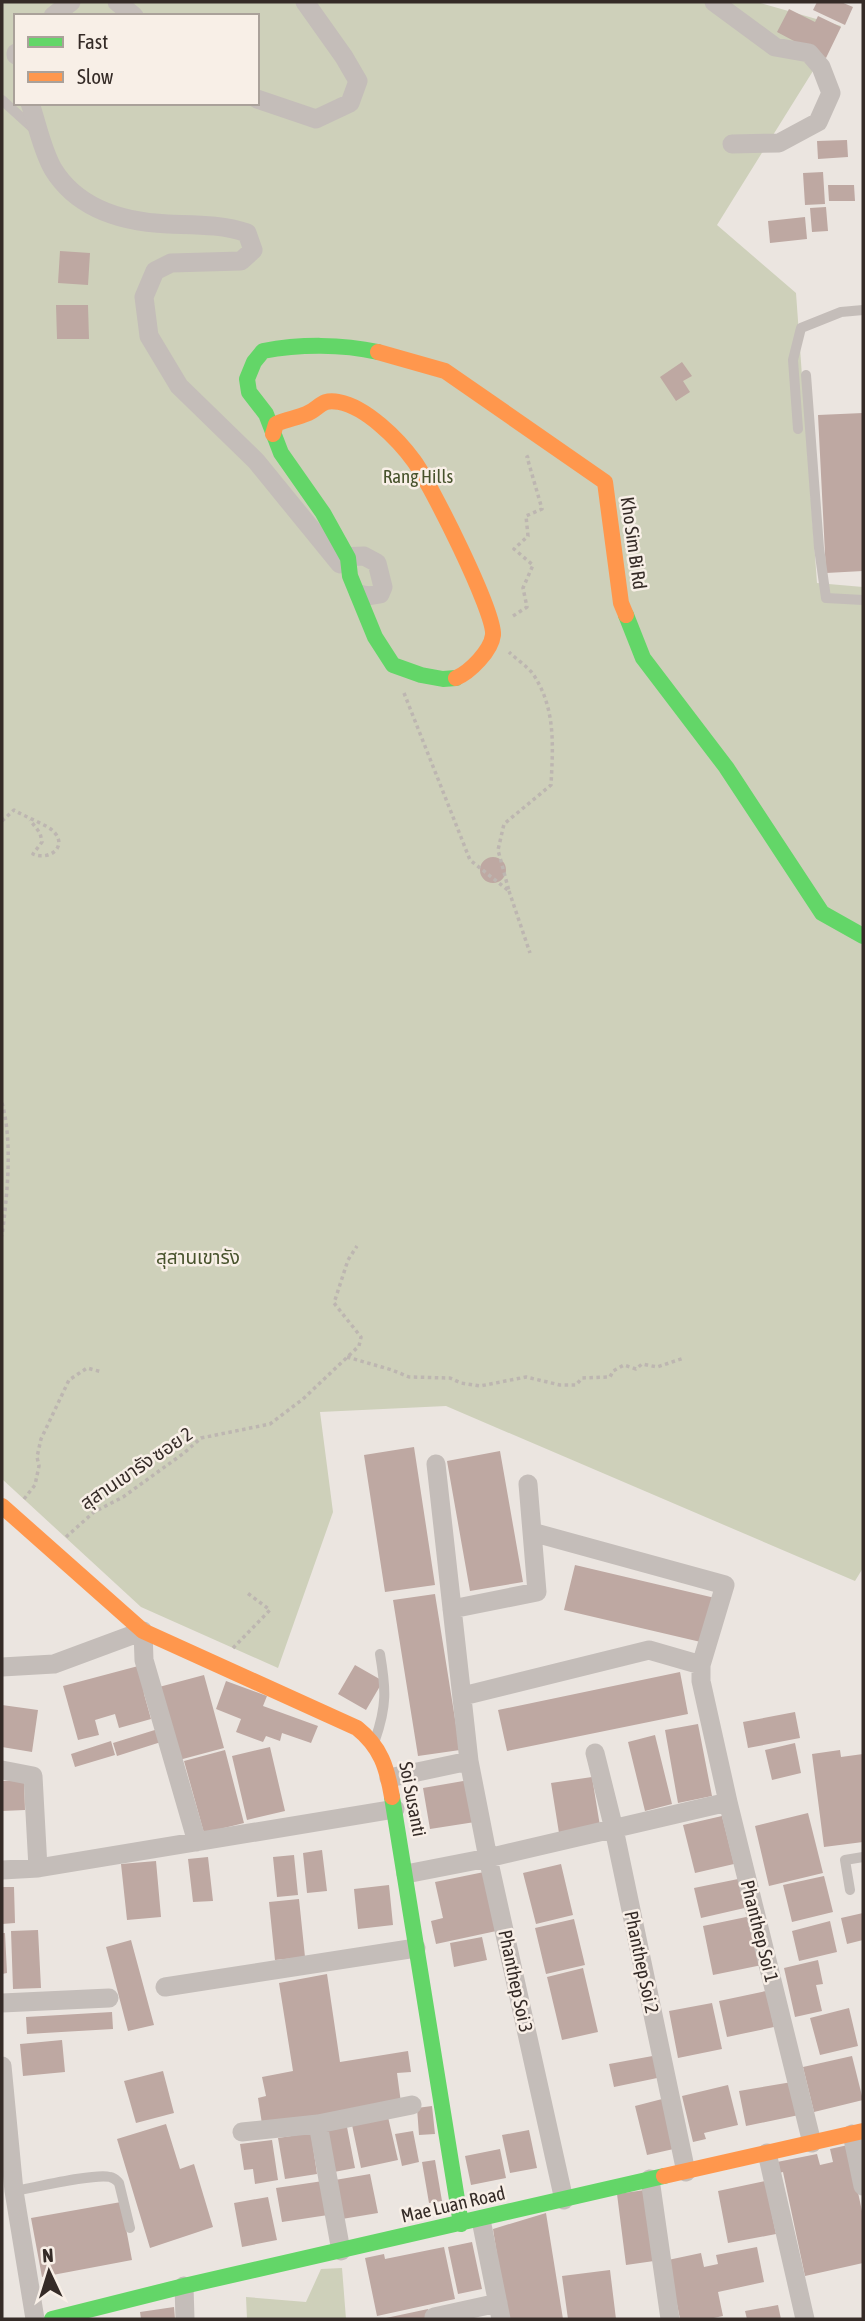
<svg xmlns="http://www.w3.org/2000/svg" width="865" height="2321" viewBox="0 0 865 2321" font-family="'Asap Condensed','Noto Sans Thai',sans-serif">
<rect width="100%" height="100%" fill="#ebe5e0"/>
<!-- green -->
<path fill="#ced0ba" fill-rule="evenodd" d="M2 2H757L841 26 717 225 796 293 817 583 863 587V1568L855 1581 446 1406 320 1412 333 1512 278 1668 141 1607 2 1479ZM16 16H257V103H16Z
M342 2268 346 2319H247L246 2297 306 2302 321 2269Z"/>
<!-- building -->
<path fill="#bea8a2" d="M817 2H841L853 7 845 25 813 10Z
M789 9 815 22 818 16 841 27 826 58 777 32Z
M847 140 848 157 818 159 817 141Z
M823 172 825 204 805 205 803 173Z
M828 185H854L855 201H829Z
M826 207 828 231 812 232 810 208Z
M805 217 807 239 770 243 768 221Z
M60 251 90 253 88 285 58 283Z
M56 305H88L89 339H57Z
M682 362 692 376 683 381 690 392 676 401 660 377Z
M863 413V571L826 573 818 415Z
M480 870a13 13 0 1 1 26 0a13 13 0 1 1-26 0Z
M414 1447 435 1585 385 1592 364 1455Z
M500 1451 523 1582 470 1591 447 1461Z
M575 1565 715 1598 705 1643 564 1610Z
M435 1594 460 1750 418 1756 393 1600Z
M142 1665 144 1694 151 1719 119 1728 115 1714 95 1720 99 1735 78 1740 63 1686Z
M355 1665 383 1681 366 1710 338 1694Z
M680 1672 688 1714 507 1751 498 1710Z
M204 1675 224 1748 179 1760 159 1687Z
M226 1681 267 1696 263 1706 318 1726 311 1743 282 1733 280 1741 266 1736 263 1742 236 1732 241 1719 216 1709Z
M2 1705 38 1710 32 1752 2 1747Z
M795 1712 800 1738 748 1748 743 1722Z
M698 1724 712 1796 678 1803 665 1730Z
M158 1729 161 1742 117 1756 113 1743Z
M655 1735 672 1804 645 1811 628 1742Z
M111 1741 115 1755 75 1767 71 1754Z
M795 1743 801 1773 772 1780 765 1750Z
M270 1747 285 1811 247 1820 232 1756Z
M225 1750 244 1823 204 1833 184 1761Z
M840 1750 841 1757 863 1754V1842L824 1847 812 1754Z
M592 1777 600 1826 559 1833 551 1783Z
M24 1780 25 1810 2 1811V1781Z
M469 1780 475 1822 430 1829 423 1788Z
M808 1813 823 1873 769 1886 755 1826Z
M722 1816 734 1864 695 1873 683 1825Z
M322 1850 327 1891 307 1893 303 1853Z
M294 1855 298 1895 277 1897 273 1857Z
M208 1857 213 1901 193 1902 188 1859Z
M156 1861 161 1917 127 1920 121 1864Z
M561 1864 573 1915 536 1924 523 1873Z
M489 1871 501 1930 436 1944 431 1921 443 1918 435 1882Z
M824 1876 833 1912 792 1922 783 1885Z
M743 1878 749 1907 701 1918 694 1888Z
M389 1885 393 1925 358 1929 354 1889Z
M2 1887H14L15 1923 2 1924Z
M299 1899 305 1957 275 1960 269 1902Z
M863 1913V1940L847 1944 841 1918Z
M751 1916 762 1965 713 1975 703 1926Z
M574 1919 585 1965 546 1974 535 1928Z
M830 1921 837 1952 799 1961 792 1931Z
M38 1930 41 1988 13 1989 11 1931Z
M2 1933H5L7 1973 2 1974Z
M482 1937 487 1960 454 1967 450 1943Z
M131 1940 154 2025 128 2031 106 1947Z
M818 1960 823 1984 816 1985 822 2011 795 2017 784 1968Z
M583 1968 598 2032 562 2040 547 1977Z
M327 1974 340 2062 408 2051 411 2072 397 2073 401 2103 262 2124 258 2098 266 2096 262 2077 293 2071 279 1983Z
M766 1991 774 2027 727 2037 719 2001Z
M712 2003 722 2049 678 2058 669 2011Z
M849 2008 858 2046 820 2055 810 2018Z
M112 2012 113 2029 27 2034 26 2017Z
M62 2040 65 2072 23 2076 20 2044Z
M658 2055 662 2077 614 2087 609 2064Z
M852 2056 863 2100 814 2112 803 2067Z
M163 2071 174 2113 136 2123 124 2081Z
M792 2082 799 2115 746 2126 739 2091Z
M728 2085 738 2125 704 2133 706 2139 693 2142 682 2096Z
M666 2098 678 2148 647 2155 635 2106Z
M432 2106 435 2134 419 2135 417 2108Z
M388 2117 398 2160 361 2168 352 2125Z
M346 2122 355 2168 334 2172 325 2126Z
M166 2124 180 2169 194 2164 213 2227 150 2248 117 2139Z
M529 2130 537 2168 510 2173 502 2135Z
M413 2131 419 2162 402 2166 395 2134Z
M311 2133 317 2174 285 2179 278 2138Z
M272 2140 278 2180 255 2184 253 2169 244 2170 240 2144Z
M848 2145 863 2216V2263L805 2276 783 2172 774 2174 772 2163 817 2154 820 2165 833 2162 830 2149Z
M500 2149 506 2178 471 2185 465 2156Z
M435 2160 442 2201 429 2203 422 2162Z
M370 2174 378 2213 342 2219 335 2180Z
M323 2181 328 2215 282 2222 276 2188Z
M765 2181 776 2234 728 2243 718 2191Z
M645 2190 654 2261 626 2265 617 2194Z
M268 2197 277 2240 242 2247 234 2203Z
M121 2202 132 2260 42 2277 31 2218Z
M546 2213 563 2319H507L493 2229Z
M472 2242 482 2289 458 2294 448 2247Z
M444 2247 455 2299 377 2316 365 2258 384 2254 385 2259Z
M757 2247 764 2282 718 2292 723 2316 709 2319H680L668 2260 701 2253 704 2267 718 2264 716 2255Z
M610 2270 616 2319H568L562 2276Z
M778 2305 781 2319H747L745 2311Z
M174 2307 175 2319H141L140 2312Z
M428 2309 430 2319H386V2318Z"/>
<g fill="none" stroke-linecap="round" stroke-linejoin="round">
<!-- path -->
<path stroke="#bdb6b1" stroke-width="3.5" stroke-dasharray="3.5 3.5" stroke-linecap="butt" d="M513 616 527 607 523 588 533 565 514 549 528 536 526 516 542 509 527 457 529 456
M404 693 470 860 509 891 498 850 504 824 551 785C553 746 556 708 533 674 527 666 516 659 509 652
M2 821 14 810C23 816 50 826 54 832 68 847 49 861 33 854L42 842 40 833 30 820
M509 891 530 953
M2 1103C13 1142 7 1197 2 1236
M347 1357 392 1370 409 1377 450 1378 461 1383 480 1386 526 1377 560 1385H576L582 1378 610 1377 613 1371 624 1365 636 1369 642 1364 657 1367 684 1358
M24 1499 35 1485 39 1466 37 1457 41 1439 69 1380 87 1368 102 1372
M66 1537 94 1512 123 1497 184 1453 201 1438 270 1424 303 1399 359 1346 361 1337 334 1303 348 1260 357 1246
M233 1648 270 1610 246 1592"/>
<!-- lane -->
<path stroke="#c4bdb9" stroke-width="10" d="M2 100 35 130
M806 375 819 548 826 598 863 600
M798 429 793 360 801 328 841 312 863 310
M375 1740C387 1706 386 1689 380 1654
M850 1890 845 1860 863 1857
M14 2191C33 2188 94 2173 110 2177 115 2178 115 2179 119 2183L130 2228"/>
<!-- street -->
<path stroke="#c4bdb9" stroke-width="19" d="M117 2 134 16
M714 2 775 47 809 53 821 67 831 93 818 122 779 143 732 144
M53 16 71 2
M16 53V55
M257 99 316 119 350 103 358 81 344 57 305 2
M30 103C37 124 42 150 53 169 78 210 123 222 168 224 195 225 222 224 247 233L253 250 241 261 171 263 155 271 144 297 149 336 179 386 256 461 340 564
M338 557 364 556 377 563 383 587 380 594 368 596 359 594
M436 1464 469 1761 488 1858 564 2200
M532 1532 725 1585 701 1665V1681L728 1802 812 2143
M452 1609 537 1592 528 1484
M2 1667 54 1664 143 1631 144 1660 197 1842
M463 1696 649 1650 701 1665
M595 1753 614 1829 686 2172
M2 1770 33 1776 38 1868
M389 1778 469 1761
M2 1870 38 1868 395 1809
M406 1874 488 1858 728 1802
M165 1987 416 1948
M2 2003 109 1998
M2 2066 14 2191 35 2319
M318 2124 341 2251
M242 2132 318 2124 412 2105
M852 2134 863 2186
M767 2153 805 2319
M650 2179 670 2319
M481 2220 501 2319
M184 2286 185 2319
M434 2319V2317L498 2303"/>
<!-- fast -->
<path stroke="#63d668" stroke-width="16" d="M378 352C342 344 300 344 263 351L254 362 247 379 249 392 266 414 281 453 323 513 348 558 350 576 375 637 393 665 421 675 443 679 456 678
M626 615 643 658 726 767 822 913 863 936
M392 1797 461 2224
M52 2319 184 2286 664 2176"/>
<!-- slow -->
<path stroke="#ff974d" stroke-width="16" d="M378 352 445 371 605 482 621 603 626 615
M273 434 276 424C287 419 297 418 306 414 320 409 320 398 339 402 366 407 398 439 414 461 430 483 495 612 493 635 491 651 470 672 456 678
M2 1506 143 1631 357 1728C381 1747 387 1768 392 1797
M664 2176 863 2131"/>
</g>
<g text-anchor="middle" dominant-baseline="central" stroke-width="5" stroke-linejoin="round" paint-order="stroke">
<!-- park labels -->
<g font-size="19" fill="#47522c" stroke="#f8efe7">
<text x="418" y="476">Rang Hills</text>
<text x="198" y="1257">สุสานเขารัง</text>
</g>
<!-- street labels -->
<g font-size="19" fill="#352b27" stroke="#f8efe7">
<text transform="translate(634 543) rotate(82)">Kho Sim Bi Rd</text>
<text transform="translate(136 1468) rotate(-34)">สุสานเขารัง ซอย 2</text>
<text transform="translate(413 1799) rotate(79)">Soi Susanti</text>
<text transform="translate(760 1931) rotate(76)">Phanthep Soi 1</text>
<text transform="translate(642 1962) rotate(78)">Phanthep Soi 2</text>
<text transform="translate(516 1981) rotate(78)">Phanthep Soi 3</text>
<text transform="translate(453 2204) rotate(-13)">Mae Luan Road</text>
</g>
</g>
<!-- border -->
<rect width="865" height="2321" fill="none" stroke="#352b27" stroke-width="7"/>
<!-- legend -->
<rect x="14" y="14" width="245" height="91" fill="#f8efe7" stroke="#aaa19a" stroke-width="2"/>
<rect x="28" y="37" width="35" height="10" fill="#63d668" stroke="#aaa19a" stroke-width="2"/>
<text x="77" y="49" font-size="21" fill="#352b27">Fast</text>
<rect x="28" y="72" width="35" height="10" fill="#ff974d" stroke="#aaa19a" stroke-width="2"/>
<text x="77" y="84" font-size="21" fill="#352b27">Slow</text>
<!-- north arrow -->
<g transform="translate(49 2272) rotate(356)" stroke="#f8efe7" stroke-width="5" paint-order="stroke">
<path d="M0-5L12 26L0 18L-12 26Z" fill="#352b27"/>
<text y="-10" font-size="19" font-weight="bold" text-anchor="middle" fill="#352b27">N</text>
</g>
</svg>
